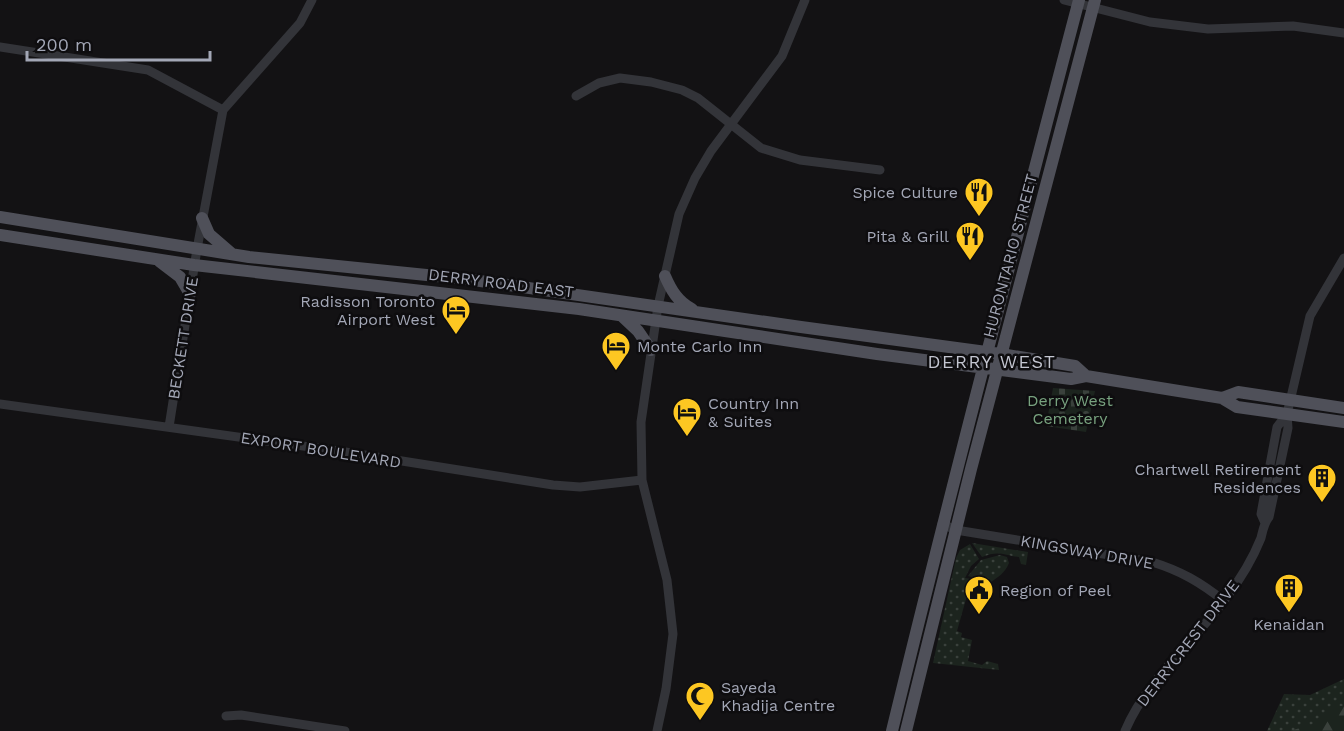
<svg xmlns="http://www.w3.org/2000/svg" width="1344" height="731" viewBox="0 0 1344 731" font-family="'Work Sans',sans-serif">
<defs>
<pattern id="grass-dots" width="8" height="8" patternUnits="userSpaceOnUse" patternTransform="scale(1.5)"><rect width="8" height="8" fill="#1c241e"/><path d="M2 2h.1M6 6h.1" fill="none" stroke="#3a413c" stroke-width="1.8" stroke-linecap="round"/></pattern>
<pattern id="forest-firs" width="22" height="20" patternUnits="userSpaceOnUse" patternTransform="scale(1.5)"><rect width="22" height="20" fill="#1c241e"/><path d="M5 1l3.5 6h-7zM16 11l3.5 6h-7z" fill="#3a413c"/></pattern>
<pattern id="cemetery-stones" width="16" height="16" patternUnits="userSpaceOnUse" patternTransform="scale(1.5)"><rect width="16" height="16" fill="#1c241e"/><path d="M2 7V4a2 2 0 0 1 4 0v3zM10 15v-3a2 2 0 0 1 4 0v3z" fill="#3a413c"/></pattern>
</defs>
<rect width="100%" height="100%" fill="#131214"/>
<!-- grass -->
<path fill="url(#grass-dots)" d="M972 543 1028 552 1026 565 1021 564 1019 557C1004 555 998 550 982 557Z
M970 544 979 559 971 566 965 578 971 579 970 585 957 631 962 633 961 637 972 640 968 661 982 665 987 661 998 664 999 670 933 663 956 558 960 550Z
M1000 555 1007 557 1009 563C1005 573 998 577 991 582L968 576 981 560Z
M1344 679V731H1267L1284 694 1310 695Z"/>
<!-- forest -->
<path fill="url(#forest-firs)" d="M1340 706H1344V731H1290L1317 723 1330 711Z"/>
<!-- cemetery -->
<path fill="url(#cemetery-stones)" d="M1053 388 1095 391 1086 432 1046 426Z"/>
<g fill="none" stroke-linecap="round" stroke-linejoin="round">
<!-- minor -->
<path stroke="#333439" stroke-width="9" d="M1064 0 1150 22 1208 29 1293 26 1344 33
M0 47 148 70 223 110
M576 96 599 83 620 78 651 82 682 90 698 98 761 148 800 160 880 170
M0 404 339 451 553 485 580 487 642 480
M169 427 197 249 223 110 300 23 312 0
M1265 523 1261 514 1277 427 1287 414
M942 524 956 530 1152 562C1181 571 1200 582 1224 601
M226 716 241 715 345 731
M657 731 666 689 673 634 667 580 642 480 641 422 658 306 679 214 695 178 711 151 782 56 805 0
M1125 731C1147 679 1193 643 1226 598 1239 581 1253 558 1261 538 1263 530 1264 523 1269 517L1288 428 1287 414 1310 316 1344 258"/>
<!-- major -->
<path stroke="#4f5059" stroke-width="12" d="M0 217 249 257 466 279 801 327 1001 354 1075 366 1086 376
M202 218 209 234 231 253
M0 235 194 265 579 309 877 354 1071 379 1086 376 1222 398 1237 407 1344 422
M159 261 180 277 190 294
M665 276C671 290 678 302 692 309
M622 316 638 331 651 350
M1222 398 1238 392 1344 408
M892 731C951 487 1015 243 1079 0
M906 731 971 469 1095 0"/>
</g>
<!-- icons -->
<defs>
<g id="restaurant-pin" transform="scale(1.5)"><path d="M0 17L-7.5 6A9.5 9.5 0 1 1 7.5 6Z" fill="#fdc722" stroke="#0e0d0f"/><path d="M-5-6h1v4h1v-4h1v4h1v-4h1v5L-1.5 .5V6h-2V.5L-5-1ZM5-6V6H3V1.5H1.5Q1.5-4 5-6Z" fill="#111"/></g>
<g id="hotel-pin" transform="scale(1.5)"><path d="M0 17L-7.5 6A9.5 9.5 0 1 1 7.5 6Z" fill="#fdc722" stroke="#0e0d0f"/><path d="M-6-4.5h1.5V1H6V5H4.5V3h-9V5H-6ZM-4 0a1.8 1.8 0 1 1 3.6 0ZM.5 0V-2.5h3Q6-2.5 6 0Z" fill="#111"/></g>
<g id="building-pin" transform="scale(1.5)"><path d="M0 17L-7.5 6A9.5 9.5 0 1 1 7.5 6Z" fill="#fdc722" stroke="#0e0d0f"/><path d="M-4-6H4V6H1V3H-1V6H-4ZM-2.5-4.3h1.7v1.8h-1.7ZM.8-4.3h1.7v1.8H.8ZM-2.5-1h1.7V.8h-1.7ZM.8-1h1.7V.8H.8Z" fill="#111"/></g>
<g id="civic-pin" transform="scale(1.5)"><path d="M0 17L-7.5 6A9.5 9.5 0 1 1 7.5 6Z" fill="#fdc722" stroke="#0e0d0f"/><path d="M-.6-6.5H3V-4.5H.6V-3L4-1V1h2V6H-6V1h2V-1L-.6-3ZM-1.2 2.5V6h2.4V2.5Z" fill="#111"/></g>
<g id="mosque-pin" transform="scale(1.5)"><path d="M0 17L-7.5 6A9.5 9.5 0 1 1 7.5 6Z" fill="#fdc722" stroke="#0e0d0f"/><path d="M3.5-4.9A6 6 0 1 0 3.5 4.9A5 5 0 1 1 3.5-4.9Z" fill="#111"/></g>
</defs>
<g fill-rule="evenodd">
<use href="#restaurant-pin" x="979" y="192"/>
<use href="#restaurant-pin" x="970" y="236"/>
<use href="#hotel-pin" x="456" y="310"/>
<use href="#hotel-pin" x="616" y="346"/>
<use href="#hotel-pin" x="687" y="412"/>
<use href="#building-pin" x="1322" y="478"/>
<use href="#building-pin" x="1289" y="588"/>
<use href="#civic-pin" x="979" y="590"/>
<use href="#mosque-pin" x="700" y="696"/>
</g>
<g text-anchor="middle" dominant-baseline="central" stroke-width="5" stroke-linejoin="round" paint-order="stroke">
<!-- poi labels -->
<g font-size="16" fill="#a3a7b6" stroke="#0e0d0f" text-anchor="end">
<text x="958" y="192">Spice Culture</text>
<text x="949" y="236">Pita &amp; Grill</text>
<text x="435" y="301">Radisson Toronto<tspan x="435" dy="18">Airport West</tspan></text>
<text x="637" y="346" text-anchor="start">Monte Carlo Inn</text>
<text x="708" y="403" text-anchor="start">Country Inn<tspan x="708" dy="18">&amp; Suites</tspan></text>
<text x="1301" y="469">Chartwell Retirement<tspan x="1301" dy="18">Residences</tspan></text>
<text x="1000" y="590" text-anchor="start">Region of Peel</text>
<text x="1289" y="624" text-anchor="middle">Kenaidan</text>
<text x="721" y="687" text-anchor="start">Sayeda<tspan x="721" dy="18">Khadija Centre</tspan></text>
</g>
<!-- street labels -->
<g font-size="16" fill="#a3a7b6" stroke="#0e0d0f">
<text transform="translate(1010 256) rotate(-75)">HURONTARIO STREET</text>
<text transform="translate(501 283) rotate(7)">DERRY ROAD EAST</text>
<text transform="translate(183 338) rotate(-81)">BECKETT DRIVE</text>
<text transform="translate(321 450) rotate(9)">EXPORT BOULEVARD</text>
<text transform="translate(1087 552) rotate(10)">KINGSWAY DRIVE</text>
<text transform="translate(1188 643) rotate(-52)">DERRYCREST DRIVE</text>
</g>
<!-- park labels -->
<g font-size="16" fill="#78a27f" stroke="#0e0d0f">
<text x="1070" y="400">Derry West<tspan x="1070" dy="18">Cemetery</tspan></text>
</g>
<!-- neighbourhood labels -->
<g font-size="18" letter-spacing="1.5" fill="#c4c6d1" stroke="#0e0d0f">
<text x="992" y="361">DERRY WEST</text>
</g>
</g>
<!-- scale -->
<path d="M27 51v9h183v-9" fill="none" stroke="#a3a7b6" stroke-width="3"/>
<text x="36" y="51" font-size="18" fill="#a3a7b6" stroke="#0e0d0f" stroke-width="4.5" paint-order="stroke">200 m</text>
</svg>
